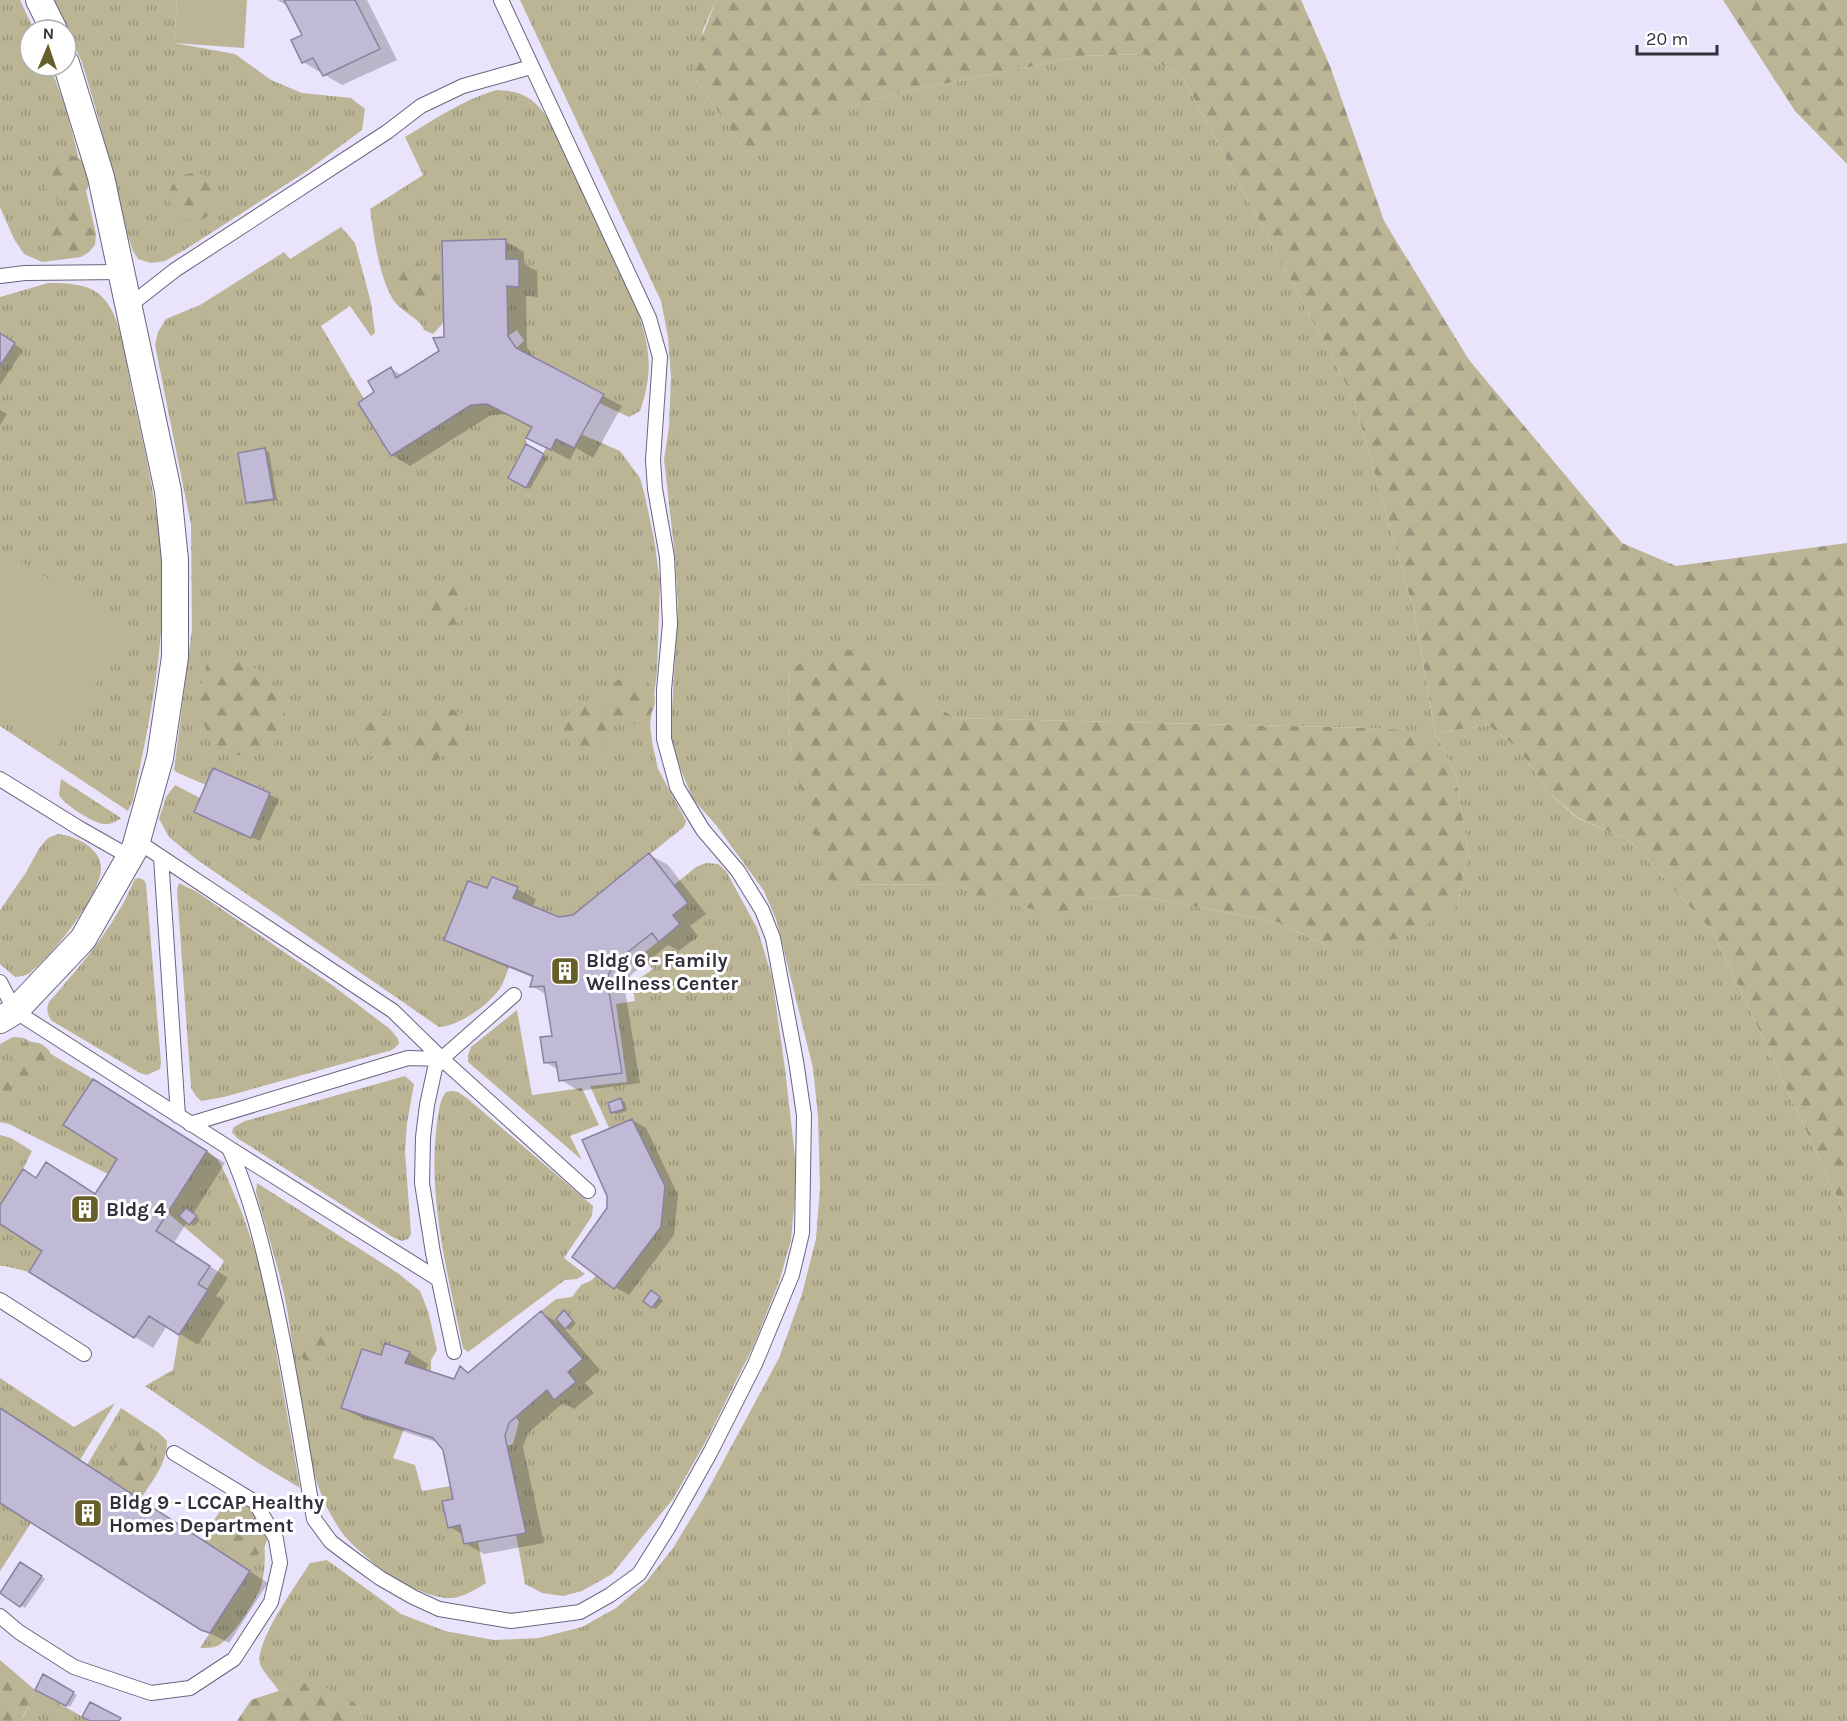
<svg xmlns="http://www.w3.org/2000/svg" width="1847" height="1721" viewBox="0 0 1847 1721" font-family="Karla,sans-serif">
<defs>
<pattern id="grass-tufts" width="24" height="20" patternUnits="userSpaceOnUse" patternTransform="scale(1.5)"><rect width="24" height="20" fill="#bbb596"/><path d="M3 7l-1-3M5 7V3M7 7l1-3M15 17l-1-3M17 17v-4M19 17l1-3" fill="none" stroke="#99947c"/></pattern>
<pattern id="forest-firs" width="22" height="20" patternUnits="userSpaceOnUse" patternTransform="scale(1.5)"><rect width="22" height="20" fill="#bbb596"/><path d="M5 1l3.5 6h-7zM16 11l3.5 6h-7z" fill="#99947c"/></pattern>
</defs>
<rect width="100%" height="100%" fill="#e9e3fc"/>
<!-- grass -->
<path fill="url(#grass-tufts)" fill-rule="evenodd" d="M0 0H20L34 30H30V66H50L64 103 75 143 96 234 95 245 89 252 81 257 42 262 24 254 14 239 0 207Z
M52 0H177L174 43 235 54 271 80 302 93 351 98 365 109 362 130 307 171 186 249 165 261 151 263 138 259 133 251 126 230 98 117 82 62Z
M520 0H716L703 30 696 80 751 158 803 118 908 91 1083 56 1143 54 1182 76 1353 397 1415 615 1435 733 1488 725 1520 750 1547 791 1577 818 1630 841 1713 932 1847 1218V1721H365L356 1704 303 1683 279 1691C274 1683 263 1672 260 1664 254 1643 298 1582 310 1563L327 1560 401 1614 445 1631 494 1640 539 1638 582 1627 616 1608 646 1582 673 1548 704 1497 779 1358 802 1294 816 1239 820 1188 818 1116 813 1068 777 922 764 891 716 825 693 799 681 770 672 743V708L678 605 675 557 664 459 669 427 671 377 668 337 661 301ZM790 668 916 694 956 718 1368 728 1435 733 1455 773 1468 850 1457 909 1328 946 1277 922 1133 895 1084 899H978L960 885 837 884 791 752 788 709Z
M496 90C523 91 534 98 549 120L637 309C650 349 654 370 640 411L629 417 599 403 604 393 516 348 524 341 517 330 508 336 507 286 519 287V259H506L505 239 442 241 444 322 433 334 424 330C421 319 403 313 394 301 379 278 374 237 370 209L423 175 405 137C435 119 463 100 496 90Z
M341 227 355 243 371 303 375 333 371 336 350 306 321 326 364 399 358 403 390 456 471 405 487 404 532 427 526 438V444L508 478 525 488 546 448 551 450 556 439 574 448 581 434 620 451 640 478 645 496 654 539 660 582 657 672 650 725 653 747 658 769 686 821 684 827 573 915 559 917 513 898 517 887 492 877 487 888 468 881 444 940 509 966C507 972 505 979 502 985 492 1003 460 1026 439 1027L196 859 169 837 159 819 166 797 175 785 200 798 194 813 250 837 270 793 214 768 206 785 178 773 174 770 192 629 191 525 155 345 158 332 166 319 200 305 284 252 290 259ZM265 449 274 498 238 453Z
M48 283C66 283 90 283 103 298 122 317 126 362 131 388 143 442 156 497 161 553 168 636 150 720 133 800L128 811 0 726V366L15 343 0 333V297Z
M61 779 121 818C116 822 109 825 103 824 92 822 63 804 59 795Z
M58 834C75 836 102 848 101 869 100 895 53 955 32 971 27 976 22 976 15 977L0 964V910L25 874 40 847 48 838Z
M706 863 718 864 726 871 757 928 772 977 785 1069 797 1174 791 1240 779 1282 753 1347 706 1441 673 1499 612 1574 582 1591 563 1596 542 1593 525 1584 516 1534 507 1446 513 1444 519 1422 516 1417 547 1390 555 1399 576 1382 568 1372 583 1359 541 1311 556 1299 572 1297 581 1285 592 1280 596 1275 632 1119 609 1128 590 1086 627 1082 616 1004 635 1001 632 984 653 969 640 956 680 924 673 915 688 903 674 885 696 867ZM564 1311 573 1320 565 1328 556 1318Z
M139 878 144 880 146 884 161 1062 160 1069 147 1075 140 1073 52 1021C47 1014 46 1010 49 1002 74 973 99 945 118 912 125 902 129 890 135 879Z
M179 883 197 892 332 985 390 1029 398 1039 399 1044 392 1050 224 1097 201 1101 196 1096 191 1088 177 890Z
M517 1010 532 1095 582 1088 599 1125 570 1136 582 1160 468 1062V1055L471 1047Z
M13 1037 24 1038 93 1079 64 1125 117 1159 108 1174 9 1124 0 1122V1044Z
M405 1076 414 1084 407 1123 405 1152 411 1234 408 1239 402 1241 394 1238 237 1138 232 1132 234 1127 245 1121Z
M453 1091 458 1092 468 1099 593 1206 592 1216 564 1258 585 1274 577 1279 565 1280 468 1352 463 1348C448 1274 427 1199 437 1123 439 1112 439 1101 446 1092Z
M0 1135 11 1138 32 1151 23 1169 0 1205Z
M207 1151 218 1160 226 1175 242 1213 262 1270 300 1488 255 1461 145 1386 173 1370 179 1335 224 1261 168 1213Z
M257 1183 399 1274 420 1291 428 1311 437 1350 431 1360V1371L405 1363 410 1352 386 1343 404 1429 393 1458 415 1465 422 1491 451 1486 453 1499 442 1502 448 1527 460 1525 464 1544 478 1542 486 1583C456 1602 448 1602 415 1589 398 1582 382 1571 369 1559 360 1551 350 1543 343 1534 300 1475 299 1385 288 1315 281 1273 267 1233 256 1192Z
M0 1224 42 1251 29 1272 5 1266H0Z
M0 1378 74 1427 115 1403 80 1460 0 1408Z
M121 1408 159 1433 167 1441C167 1464 152 1481 140 1500L87 1465Z
M232 1500C236 1501 242 1501 246 1502 268 1513 268 1569 260 1589 253 1605 233 1636 219 1645 214 1648 206 1648 200 1648L250 1571 202 1540 223 1506Z
M0 1503 31 1523 0 1571Z
M35 1690 90 1721H25L23 1718Z"/>
<!-- forest -->
<path fill="url(#forest-firs)" d="M716 0H1301L1330 66 1384 221 1469 360 1622 543 1676 566 1847 543V1218L1713 932 1630 841 1578 818 1547 791 1520 750 1488 725 1435 733 1455 773 1468 850 1457 909 1397 939 1328 946 1277 922 1133 895 1084 899 1066 915 978 899 960 885 837 884 825 877 791 752 788 709 790 668 835 649 860 651 916 694 956 718 1368 728 1435 732 1415 615 1353 397 1182 76 1143 54 1083 56 908 91 804 118 751 158 696 80 694 58Z
M1723 0H1847V164L1795 111Z
M44 178a23 23 0 1 1 46 0a23 23 0 1 1-46 0Z
M169 197a24 24 0 1 1 48 0a24 24 0 1 1-48 0Z
M45 234a24 24 0 1 1 48 0a24 24 0 1 1-48 0Z
M393 288a24 24 0 1 1 48 0a24 24 0 1 1-48 0Z
M425 605a21 21 0 1 1 42 0a21 21 0 1 1-42 0Z
M230 655 265 673 285 703V729L269 751 241 756 213 745 196 705 207 663Z
M607 700a24 24 0 1 1 48 0a24 24 0 1 1-48 0Z
M564 728a24 24 0 1 1 48 0a24 24 0 1 1-48 0Z
M450 709C468 713 478 734 462 747 456 752 449 750 444 752 442 754 441 757 438 759 429 765 416 764 409 755 404 748 404 740 407 733 411 723 420 720 430 720L436 713Z
M353 732a21 21 0 1 1 42 0a21 21 0 1 1-42 0Z
M11 1063a21 21 0 1 1 42 0a21 21 0 1 1-42 0Z
M0 1061 11 1070C15 1083 12 1093 0 1100Z
M298 1347a17 17 0 1 1 34 0a17 17 0 1 1-34 0Z
M109 1464a24 24 0 1 1 48 0a24 24 0 1 1-48 0Z
M219 1536a24 24 0 1 1 48 0a24 24 0 1 1-48 0Z
M0 1660 35 1690 23 1717 25 1721H0Z
M303 1683 329 1689 356 1704 365 1721H237L251 1700Z"/>
<!-- green -->
<path fill="#bbb596" d="M177 0H247L244 48 174 43Z
M0 549 130 630 56 748 0 713Z"/>
<!-- shadow -->
<path fill="#0003" d="M277 0H367L397 60 342 85 303 62 304 36 288 4 286 5Z
M505 241 524 252V264L537 271 538 297 526 296 527 348 534 359 622 406 593 458 576 448 570 460 547 448 528 437 533 428 508 414 491 415 410 466 392 455 376 392 391 369 403 376 441 352 445 338Z
M0 334 23 350 0 385Z
M0 410 7 414 0 425Z
M527 446 548 457 530 489 510 478Z
M265 450 269 452 277 500 252 504 248 502Z
M214 770 279 799 260 841 196 812Z
M650 855 668 865 706 914 690 926 698 936 679 951 668 945 631 975 625 990 640 1083 579 1091 561 1080 559 1070 545 1062 554 1038 547 995 532 986 534 978 465 950 446 939 487 890 517 889 536 899 532 908 558 919 573 917Z
M112 1092 225 1163 193 1214 200 1220 194 1226 187 1222 174 1243 228 1278 216 1296 225 1302 198 1345 167 1326 153 1348 135 1337 31 1272 44 1251 0 1222V1208L37 1179 96 1195 119 1159Z
M621 1100 625 1102 627 1111 616 1114 612 1112Z
M632 1120 646 1128 678 1195 674 1235 629 1295 615 1287Z
M656 1295 663 1301 656 1309 653 1307Z
M564 1312 576 1323 570 1330 562 1326 600 1370 585 1383 594 1393 574 1409 563 1403 528 1433 523 1447 544 1543 484 1554 465 1543 463 1535 450 1527 455 1500 445 1449 439 1443 362 1418 343 1408 382 1357 386 1345 410 1353 428 1364 425 1371 455 1381 460 1368 470 1374 541 1313 563 1325Z
M0 1409 268 1583 229 1643 202 1629 0 1501Z
M21 1563 45 1579 25 1608 1 1592Z
M44 1677 77 1695 70 1707 37 1689Z"/>
<!-- building -->
<path fill="#c1bad7" stroke="#89829e" stroke-width="1.5" d="M284 0H355L380 49 323 76 313 58 302 63 291 40 302 35Z
M506 239V259H519V287L507 286 508 336 516 348 604 394 574 448 556 439 551 450 526 438 532 427 487 404 471 405 391 456 358 403 374 392 368 381 391 367 396 378 439 351 433 338 444 337 442 241Z
M0 333 15 343 0 366Z
M526 444 544 454 526 488 508 478Z
M265 448 274 499 246 503 238 453Z
M213 768 270 793 251 838 194 812Z
M649 853 688 903 673 915 680 924 659 942 652 933 613 964 607 979 622 1073 559 1081 556 1062 544 1063 540 1037 552 1036 544 986 530 987 533 976 444 940 468 881 487 888 492 877 518 887 513 898 559 917 573 915Z
M93 1079 207 1151 156 1231 210 1266 198 1284 208 1290 179 1335 149 1316 134 1338 29 1272 42 1251 0 1224V1205L23 1169 36 1178 46 1162 95 1194 108 1174 117 1159 63 1125Z
M621 1098 624 1109 611 1113 608 1103Z
M632 1119 665 1186 661 1227 614 1289 572 1257 607 1208V1196L582 1140Z
M186 1208 197 1216 189 1225 179 1216Z
M651 1290 660 1297 652 1308 643 1301Z
M564 1310 573 1321 565 1329 556 1319Z
M541 1311 583 1359 568 1372 576 1382 554 1400 547 1390 509 1423 505 1436 526 1533 464 1544 460 1525 448 1528 442 1501 453 1499 443 1450 433 1438 341 1408 362 1349 381 1355 385 1343 410 1352 405 1363 454 1379 460 1366 468 1373Z
M0 1408 250 1571 210 1633 201 1630 0 1503Z
M20 1562 42 1576 20 1607 0 1593Z
M43 1674 74 1692 66 1706 35 1690Z
M90 1702 121 1718 119 1721H90L82 1717Z"/>
<g fill="none" stroke-linecap="round" stroke-linejoin="round">
<!-- lane casing -->
<g stroke="#6a647e" stroke-width="16">
<path id="lane" d="M0 276 25 273 122 272
M129 306 175 270 387 132 421 106 463 86 531 67
M0 779 79 828 130 857
M137 841 393 1011 442 1059 588 1191
M161 857 178 1116
M0 982 15 1011 229 1148 438 1279
M190 1124 408 1058 442 1059
M229 1148C250 1194 262 1243 273 1293 290 1367 301 1443 314 1519L331 1542 355 1560 380 1578 413 1597 439 1609 511 1621 580 1612 610 1595 639 1574 668 1528 710 1453 755 1364 792 1275 802 1233 804 1115 796 1061 773 938 762 910 738 871 703 830 677 787 664 739V690L670 624 667 557 655 489 653 460 660 357 649 318 501 0
M0 1300 84 1354
M454 1352 433 1253 422 1183 423 1137 427 1105 435 1068 447 1054 514 995
M0 1616 19 1632 74 1667 151 1693 190 1688 234 1659 271 1602 280 1563 276 1539 255 1502 174 1453"/>
</g>
<!-- street casing -->
<g stroke="#6a647e" stroke-width="28">
<path id="street" d="M39 0 54 30
M0 1020 15 1011 83 939 135 848 160 758 175 657V560L168 491 101 177 66 63"/>
</g>
<!-- lane -->
<use href="#lane" stroke="#fff" stroke-width="14"/>
<!-- street -->
<use href="#street" stroke="#fff" stroke-width="26"/>
</g>
<!-- icons -->
<defs>
<g id="building-square" transform="scale(1.5)"><rect x="-9" y="-9" width="18" height="18" rx="4" fill="#685e2a" stroke="#fff"/><path d="M-4-6H4V6H1V3H-1V6H-4ZM-2.5-4.3h1.7v1.8h-1.7ZM.8-4.3h1.7v1.8H.8ZM-2.5-1h1.7V.8h-1.7ZM.8-1h1.7V.8H.8Z" fill="#fff"/></g>
</defs>
<g fill-rule="evenodd">
<use href="#building-square" x="565" y="971"/>
<use href="#building-square" x="85" y="1209"/>
<use href="#building-square" x="88" y="1513"/>
</g>
<g text-anchor="middle" dominant-baseline="central" stroke-width="6" stroke-linejoin="round" paint-order="stroke">
<!-- poi labels -->
<g font-size="20" font-weight="bold" fill="#33303c" stroke="#fff" text-anchor="start">
<text x="586" y="960">Bldg 6 - Family<tspan x="586" dy="23">Wellness Center</tspan></text>
<text x="106" y="1209">Bldg 4</text>
<text x="109" y="1502">Bldg 9 - LCCAP Healthy<tspan x="109" dy="23">Homes Department</tspan></text>
</g>
</g>
<!-- north arrow -->
<g transform="translate(48 48) rotate(2)"><circle r="28" fill="#ffffff" stroke="#adacb1" stroke-width="1.5"/>
<path d="M0-4.5L10 22L0 15L-10 22Z" fill="#685e2a"/>
<text y="-9" font-size="16" font-weight="bold" text-anchor="middle" fill="#33303c">N</text>
</g>
<!-- scale -->
<path d="M1637 45v9h80v-9" fill="none" stroke="#33303c" stroke-width="3"/>
<text x="1646" y="45" font-size="18" fill="#33303c" stroke="#ffffff" stroke-width="4.5" paint-order="stroke">20 m</text>
</svg>
